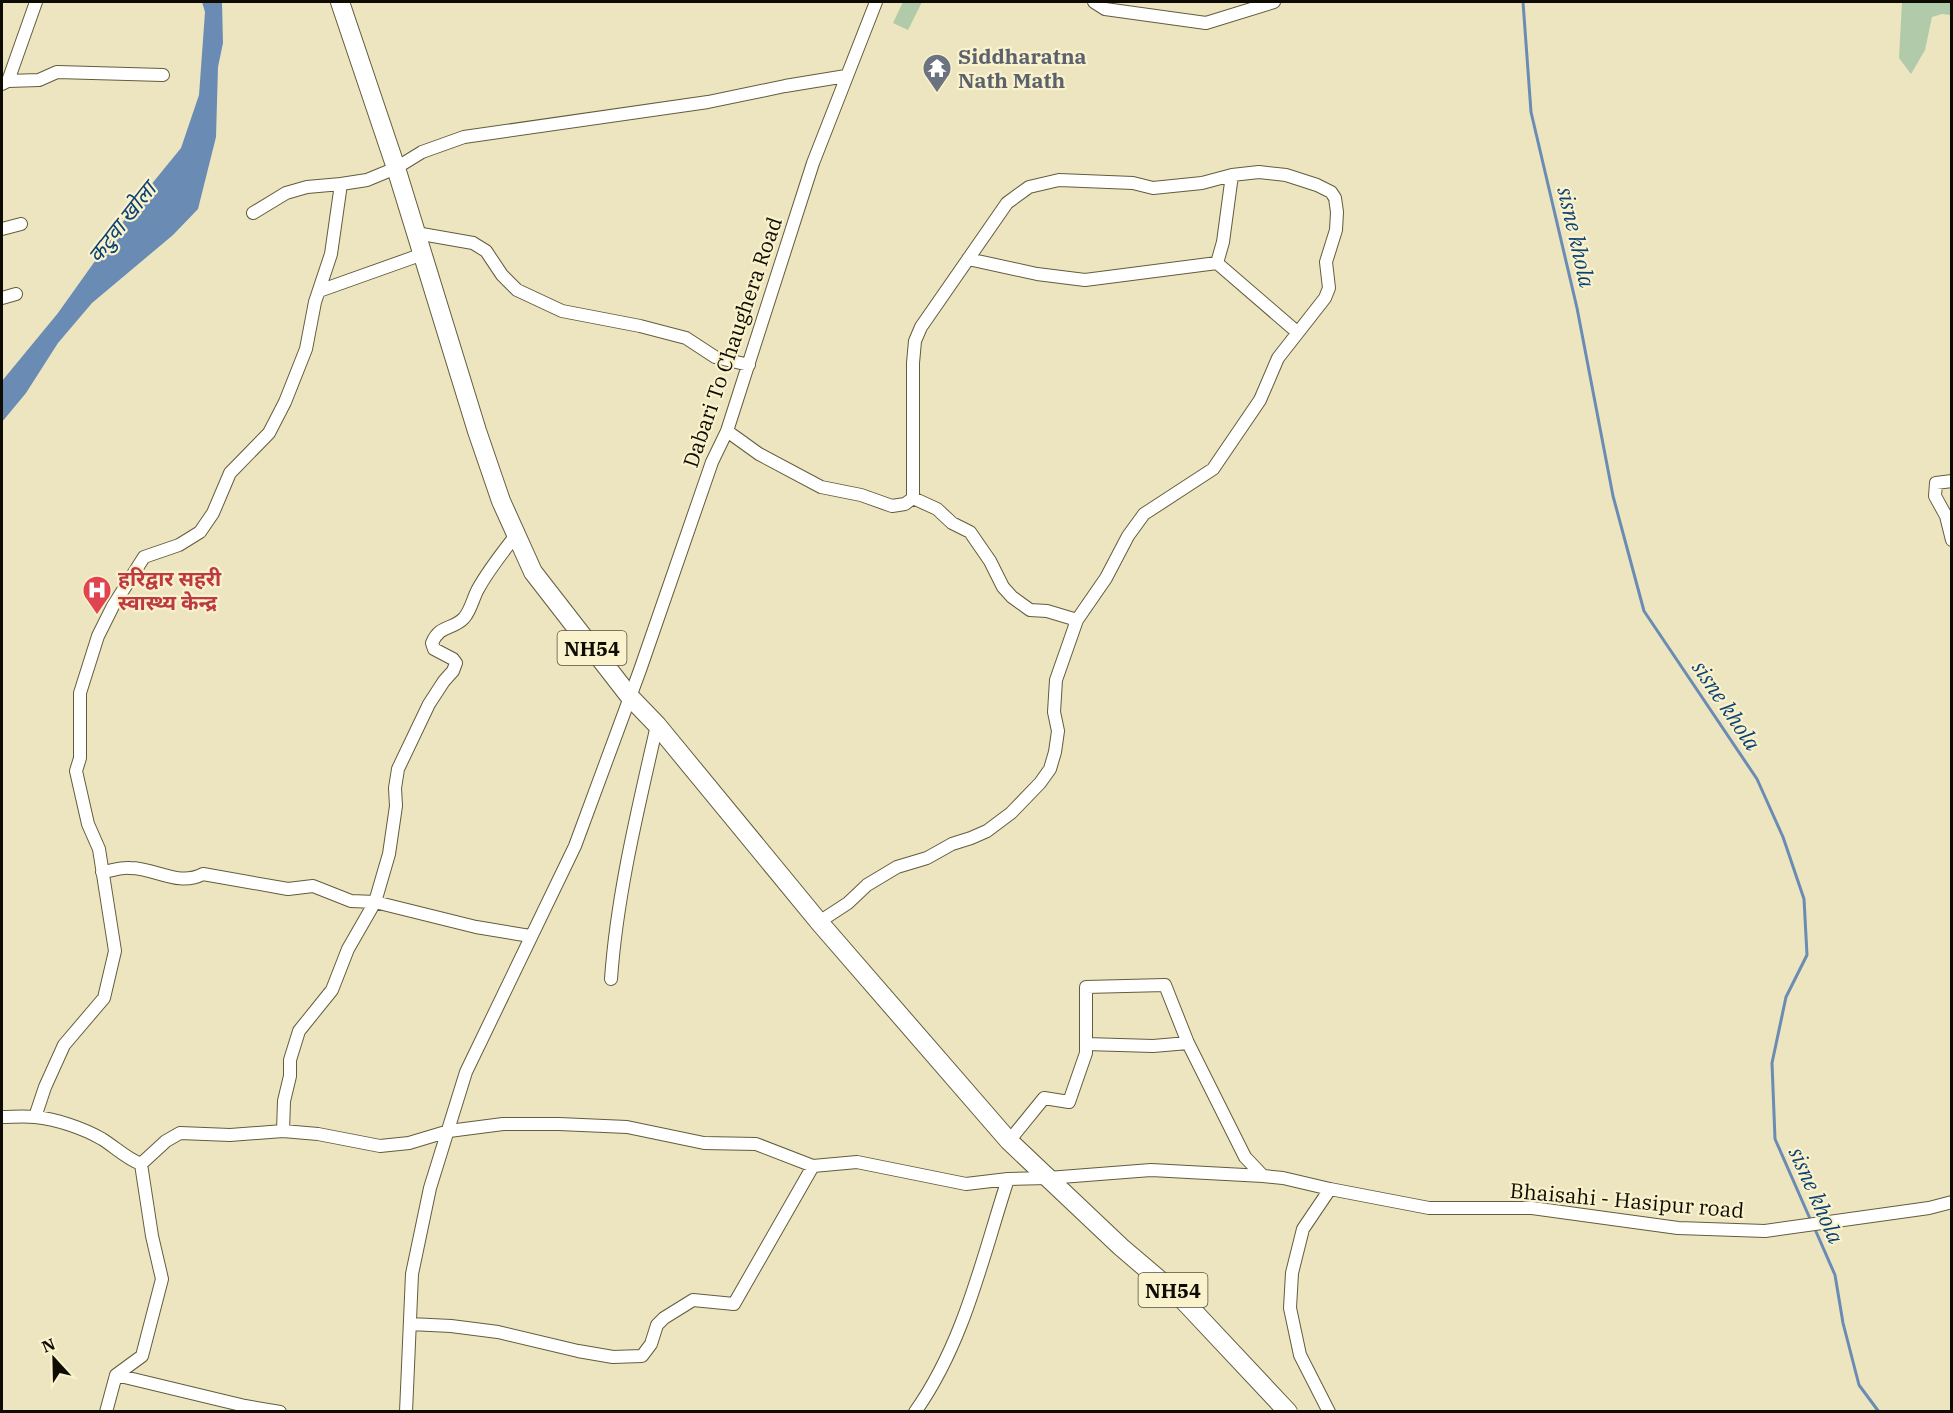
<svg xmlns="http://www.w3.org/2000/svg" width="1953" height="1413" viewBox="0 0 1953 1413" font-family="'IBM Plex Serif','Noto Sans Devanagari',serif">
<rect width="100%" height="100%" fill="#ece5c0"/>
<!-- green -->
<path fill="#b1caaa" d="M903 2H922L908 30 893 23Z
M1902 2H1951V15L1942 14 1932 17 1925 50 1911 74 1899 58Z"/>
<!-- water -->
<path fill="#6a8cb4" d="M202 2H222L223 43 218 67 216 137 198 209 173 235 92 303 58 343 26 393 2 422V381L58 313 137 202 181 148 199 95 205 12Z"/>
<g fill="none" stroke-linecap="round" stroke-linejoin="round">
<!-- stream -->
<path stroke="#6a8cb4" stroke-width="3" d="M1523 2 1531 112 1577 308 1613 496 1644 611 1757 779 1783 837 1804 899 1807 955 1786 997 1772 1063 1775 1139 1811 1221
M1814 1227 1835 1275 1843 1323 1859 1385 1879 1412"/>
<!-- minor casing -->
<g stroke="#635c3c" stroke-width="14">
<path id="minor" d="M1094 2 1105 9 1206 23 1274 2
M8 81 36 2
M2 84 8 81 39 80 57 72 163 75
M253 213 286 193 307 187 341 184
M2 229 21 224
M416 233 473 243 486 251 502 275 517 290 562 311 640 326 686 338 715 357 749 365
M968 259 1037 274 1085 280 1217 263 1223 242 1232 175
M1217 263 1297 332
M319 291 423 254
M2 298 16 294
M727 431 759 454 821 487 861 495 892 506 905 504 913 498V363L915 341 921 327 1007 203 1029 187 1059 180 1133 183 1153 188 1202 183 1232 175 1259 172 1286 175 1317 185 1331 192 1335 198 1337 212 1336 230 1326 262 1329 288 1325 298 1278 358 1260 400 1213 469 1144 514 1128 536 1106 578 1077 620 1056 680 1054 712 1058 731 1055 752 1050 769 1040 783 1011 813 987 831 971 838 952 844 927 858 897 867 867 885 848 903 819 922
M1952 481 1936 483 1935 496 1946 516 1952 540
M913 498 937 509 952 523 970 532 990 561 1003 587 1012 597 1030 610 1047 611 1077 620
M102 872C111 871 121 867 130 868 156 868 178 887 203 874L288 889 313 886 351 901 375 902 476 927 530 936
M611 979C617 894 638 809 657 725
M1086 1044 1153 1046 1188 1043
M2 1117C12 1117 24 1116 35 1117 56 1119 83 1128 102 1139 115 1147 127 1159 141 1164L166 1141 180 1133 230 1135 283 1131 318 1134 380 1146 409 1143 449 1131 503 1124H559L627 1127 704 1143 756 1144 813 1166 857 1162 966 1184 1008 1179 1048 1178 1151 1170 1263 1176 1283 1178 1330 1189 1429 1208H1532L1678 1228 1765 1231 1929 1208 1952 1202
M35 1117 45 1087 64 1045 104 998 115 951 99 849 88 824 76 771 80 758V693L98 636 113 606 144 557 179 545 200 532 213 513 230 473 269 433 285 402 306 349 315 302 331 254 341 184 367 180 396 168 422 152 464 137 708 102 785 86 846 76
M283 1131 284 1101 290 1076V1060L299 1031 332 990 348 949 375 902 389 854 396 806 395 788 398 769 429 704 444 681 453 671 456 663 453 659 434 649 432 643C440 624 453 630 464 618 471 610 473 598 478 589 489 569 503 552 516 535
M1009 1141 1044 1098 1069 1102 1086 1053V987L1165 985 1188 1043 1245 1157 1263 1176
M410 1324 451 1326 498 1332 578 1351 613 1357 642 1356 651 1344 657 1325 664 1318 693 1300 734 1304 813 1166
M116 1375 245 1406 280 1412
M106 1412 116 1375 142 1356 162 1279 152 1236 141 1164
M406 1412 412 1274 430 1188 466 1072 575 846 640 670 712 462 727 431 813 163 876 2
M915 1412C964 1343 982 1259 1008 1179
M1329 1412 1300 1355 1290 1308 1292 1273 1303 1229 1330 1189"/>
</g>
<!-- primary casing -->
<g stroke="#635c3c" stroke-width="20">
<path id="primary" d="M340 2 396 168 477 431 501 501 533 572 630 697 657 725 819 922 1009 1141 1121 1247 1182 1299 1288 1412"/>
</g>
<!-- minor -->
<use href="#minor" stroke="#fff" stroke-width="12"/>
<!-- primary -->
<use href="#primary" stroke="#fff" stroke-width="18"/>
</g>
<!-- icons -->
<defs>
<g id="temple-pin" transform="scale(1.5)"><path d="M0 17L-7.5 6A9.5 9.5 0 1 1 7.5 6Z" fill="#6b7280" stroke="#f9f2cd"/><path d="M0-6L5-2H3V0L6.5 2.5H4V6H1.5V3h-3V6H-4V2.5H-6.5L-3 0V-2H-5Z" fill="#fff"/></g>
<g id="hospital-pin" transform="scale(1.5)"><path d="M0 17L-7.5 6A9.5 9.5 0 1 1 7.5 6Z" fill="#e0444e" stroke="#f9f2cd"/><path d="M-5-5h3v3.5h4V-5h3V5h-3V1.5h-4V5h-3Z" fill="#fff"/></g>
</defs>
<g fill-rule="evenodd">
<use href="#temple-pin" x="937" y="68"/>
<use href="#hospital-pin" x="97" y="590"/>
</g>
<g text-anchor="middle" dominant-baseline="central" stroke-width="4.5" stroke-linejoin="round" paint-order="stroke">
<!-- shield labels -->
<g fill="#f9f2cd" stroke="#54503f" stroke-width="1.5">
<rect x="557.5" y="631" width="69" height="34" rx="4.5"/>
<rect x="1138.5" y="1273" width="69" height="34" rx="4.5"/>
</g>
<g font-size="20" font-weight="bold" fill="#0e0b02">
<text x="592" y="648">NH54</text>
<text x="1173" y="1290">NH54</text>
</g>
<!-- worship labels -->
<g font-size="21" font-weight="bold" fill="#5b616d" stroke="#f9f2cd" text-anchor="start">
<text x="958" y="56">Siddharatna<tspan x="958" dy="24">Nath Math</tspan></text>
</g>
<!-- street labels -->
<g font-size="21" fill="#0e0b02" stroke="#f9f2cd">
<text transform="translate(732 342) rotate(-71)">Dabari To Chaughera Road</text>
<text transform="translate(1627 1200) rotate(5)">Bhaisahi - Hasipur road</text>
</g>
<!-- health labels -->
<g font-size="21" font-weight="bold" fill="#be3a42" stroke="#f9f2cd" text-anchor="start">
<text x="118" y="578">हरिद्वार सहरी<tspan x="118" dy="24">स्वास्थ्य केन्द्र</tspan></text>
</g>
<!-- water labels -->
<g font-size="22" font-style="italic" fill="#0c4174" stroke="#f9f2cd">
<text transform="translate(121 222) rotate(-52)">कटुवा खोला</text>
<text transform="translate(1577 237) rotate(77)">sisne khola</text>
<text transform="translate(1727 705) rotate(56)">sisne khola</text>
<text transform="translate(1817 1195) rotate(66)">sisne khola</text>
</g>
</g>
<!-- border -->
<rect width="1953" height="1413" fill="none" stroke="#0e0b02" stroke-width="6"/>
<!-- north arrow -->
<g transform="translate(54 1359) rotate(338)" stroke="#f9f2cd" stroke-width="4.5" paint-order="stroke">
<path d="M0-4.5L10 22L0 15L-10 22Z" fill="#0e0b02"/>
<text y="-9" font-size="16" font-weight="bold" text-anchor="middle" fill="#0e0b02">N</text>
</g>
</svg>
